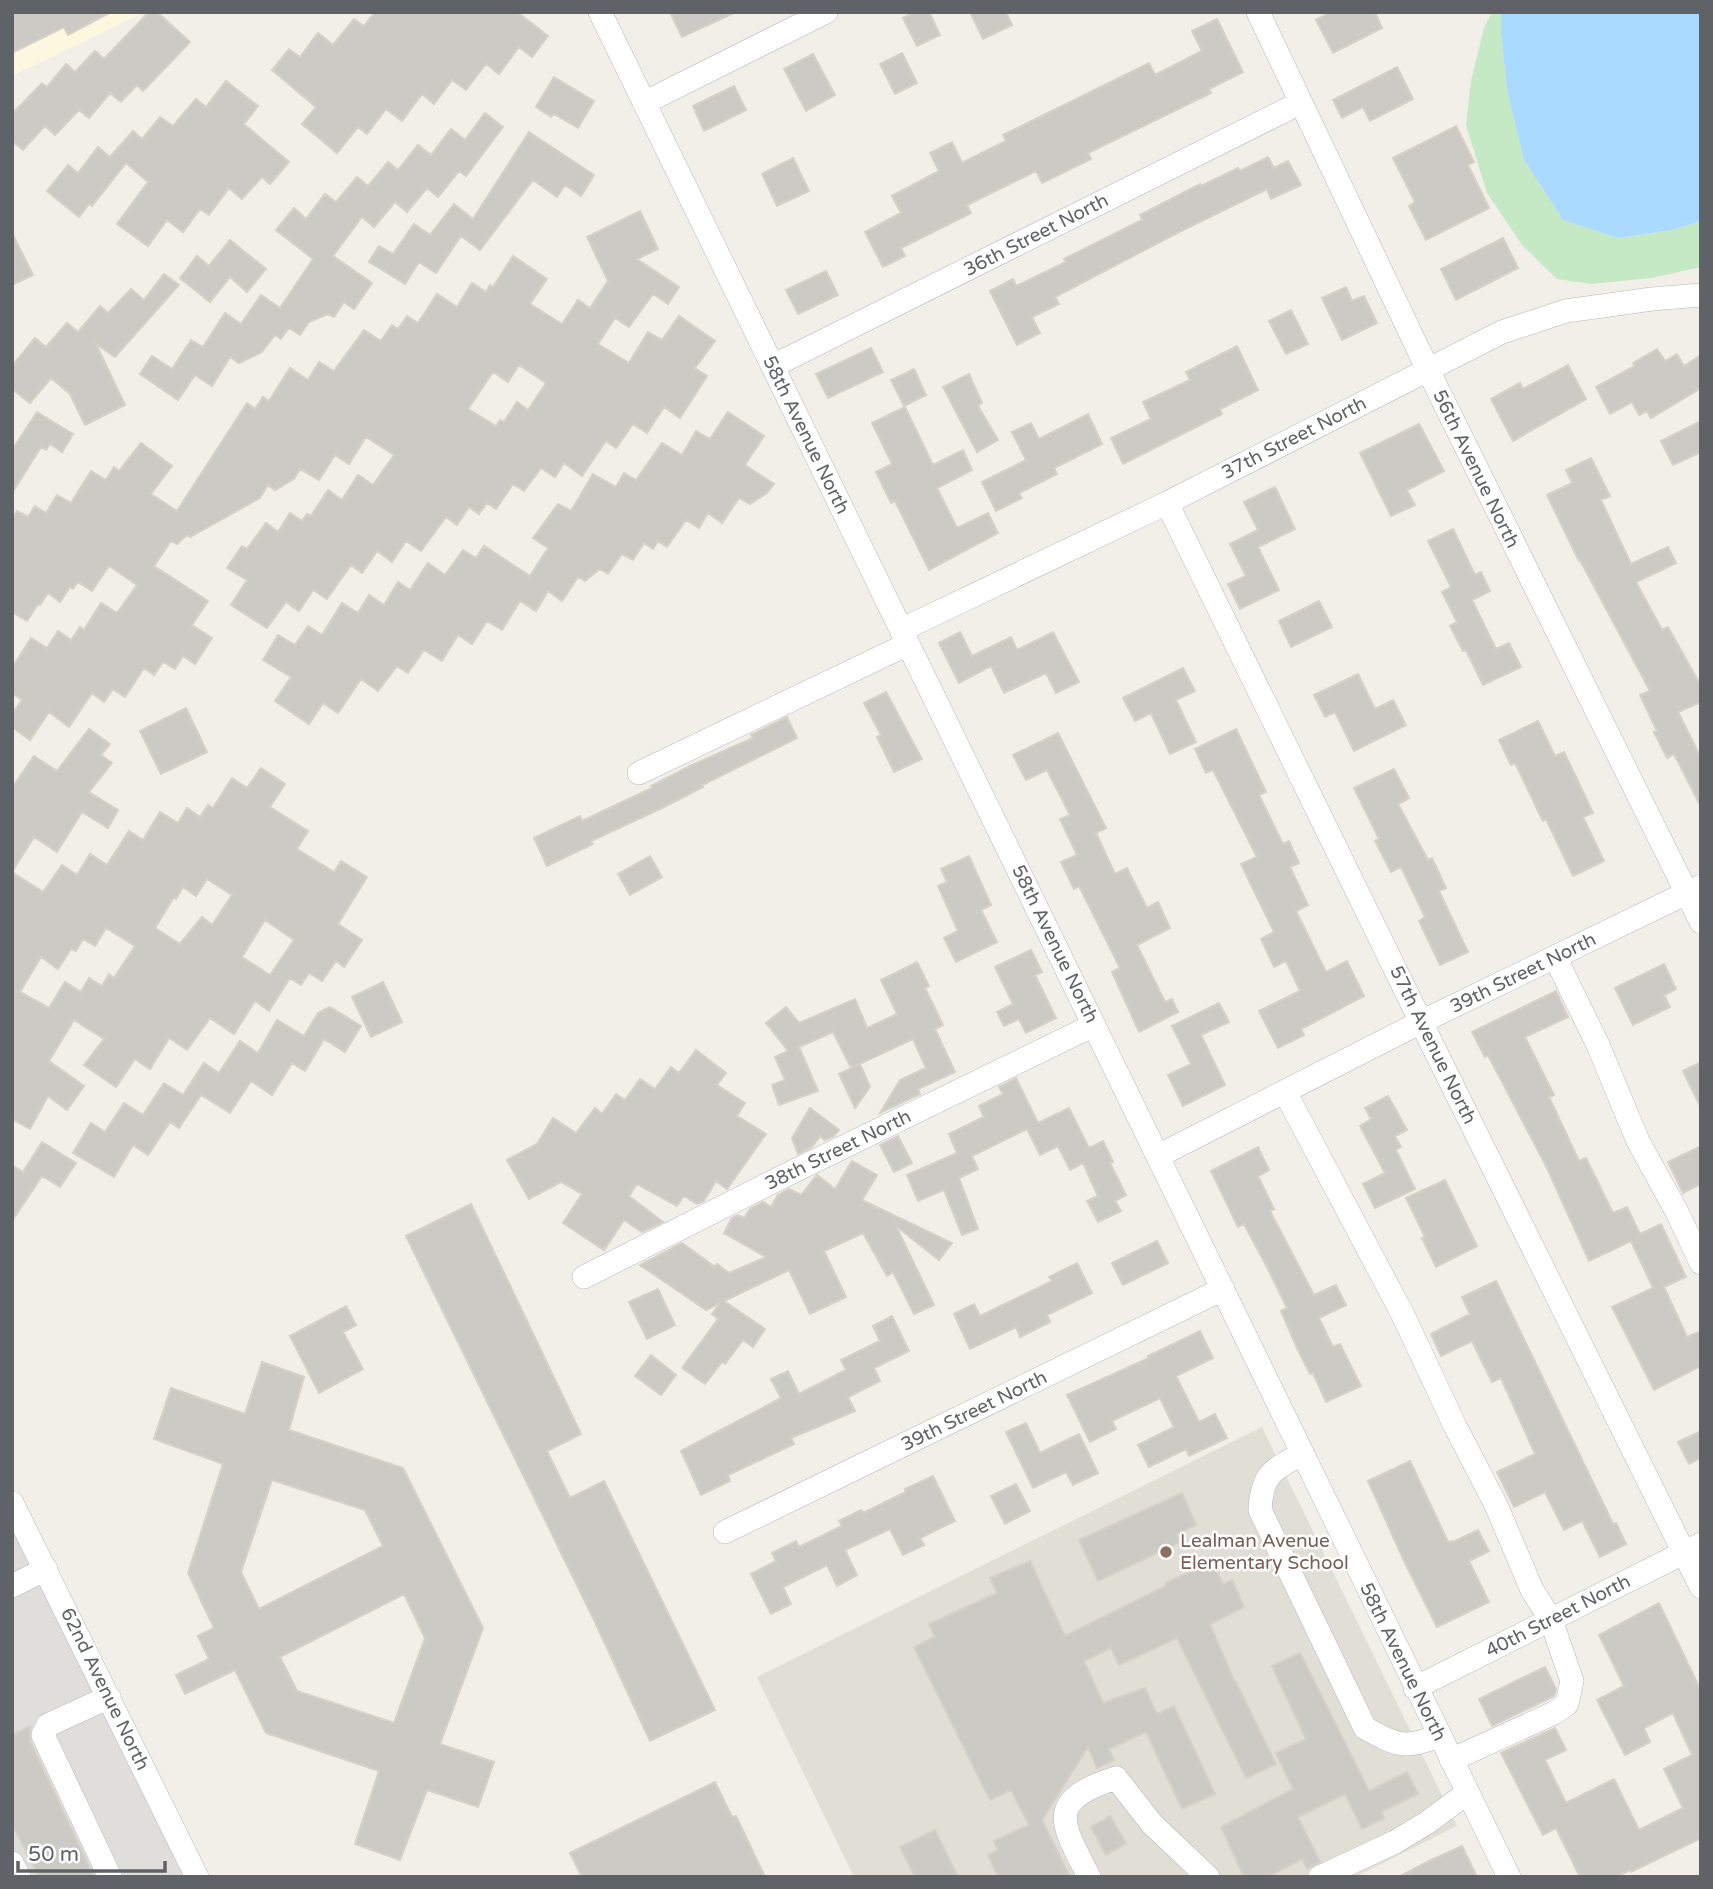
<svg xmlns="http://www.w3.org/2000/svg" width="1713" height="1889" viewBox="0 0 1713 1889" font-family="'Varela Round',sans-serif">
<rect width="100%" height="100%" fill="#f1efe8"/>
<!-- commercial -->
<path fill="#fef7e0" d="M12 12H145L12 76Z"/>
<!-- industrial -->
<path fill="#e0deda" d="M12 1528 185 1877H12Z"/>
<!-- education -->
<path fill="#e1ded6" d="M1262 1427 1457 1826 1355 1877H854L757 1677Z"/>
<!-- green -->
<path fill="#c5e8c5" d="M1492 12H1501V33L1507 90 1524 160 1563 220 1618 238 1672 230 1701 221V267L1651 278 1591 284 1557 279 1522 245 1487 193 1466 125 1471 81 1484 28Z"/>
<!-- water -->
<path fill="#aadaff" d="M1501 12H1701V221L1672 230 1618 238 1563 220 1524 160 1507 90 1501 33Z"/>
<!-- building -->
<path fill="#cccac5" stroke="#d6d1c6" stroke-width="2" fill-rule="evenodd" d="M12 12H111L68 35 64 27 12 53Z
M149 12H157L190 42 143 91 137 85 121 102 110 93 89 118 79 110 55 135 45 126 23 150 12 141V114L42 83 47 87 66 64 75 72 95 51 104 59Z
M375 12H517L548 36 532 57 519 47 499 74 486 64 466 90 452 80 434 104 422 94 402 121 386 109 367 134 358 127 337 153 302 124 316 107 272 70 289 49 300 57 318 33 333 45 354 19 364 26Z
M670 12H736L682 37Z
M914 12H929L940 35 917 46 903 18Z
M970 12H1006L1012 25 983 39Z
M1331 12H1375L1382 28 1333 53 1316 20Z
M1217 19 1243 72 1209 89 1211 93 1088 153 1091 159 1042 183 1036 171 967 205 971 213 901 248 905 256 883 267 865 232 901 213 892 196 939 171 930 153 952 142 962 163 1006 141 1003 135 1149 63 1155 75 1202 51 1192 31Z
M902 53 917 83 895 94 880 64Z
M813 54 835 95 806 111 784 69Z
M1397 67 1413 99 1370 121 1363 107 1342 118 1333 100Z
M554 77 594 101 578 128 554 114 551 117 536 107Z
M226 81 258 106 244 124 289 162 270 184 262 177 242 199 229 188 209 215 200 209 183 232 167 220 148 246 117 224 148 182 126 163 92 206 89 204 79 217 47 191 68 165 78 173 98 147 110 157 133 131 142 139 160 117 173 126 196 99 206 107Z
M734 86 746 110 704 131 693 106Z
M485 113 503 127 466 176 459 171 438 197 427 188 407 212 395 202 374 227 362 217 333 256 372 283 354 309 344 302 334 317 328 314 309 322 300 335 289 328 281 339 275 335 262 352 239 363 230 357 212 386 195 375 178 400 140 374 152 356 172 369 191 340 203 347 225 313 241 324 261 295 280 308 313 259 276 230 294 208 306 219 325 194 336 202 357 177 368 186 388 162 398 170 418 145 431 155 451 129 465 140Z
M1456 126 1474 162 1468 165 1489 208 1426 240 1409 206 1415 202 1393 158Z
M529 132 594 175 581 196 565 185 557 197 533 180 480 250 461 236 436 273 419 262 405 284 369 262 379 246 393 254 414 224 430 235 454 204 473 219Z
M1268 157 1274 168 1288 161 1301 185 1271 199 1267 189 1179 232 1055 297 1059 304 1032 317 1040 333 1017 345 990 291 1013 279 1016 286 1066 262 1064 259 1142 220 1140 215 1200 184 1201 186 1238 168 1240 171Z
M793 158 809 191 777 206 762 174Z
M640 211 658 249 637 259 679 287 668 304 653 294 629 327 615 318 598 344 629 363 648 332 662 340 679 316 715 341 695 368 707 376 680 418 664 407 647 433 633 424 616 448 606 441 582 476 564 463 555 477 541 468 524 491 513 484 496 509 487 503 479 514 469 507 457 525 446 517 421 551 406 541 392 562 377 551 362 573 351 565 327 599 313 590 299 611 286 602 267 628 231 605 247 580 227 568 242 546 247 549 266 523 278 532 290 513 302 521 307 514 311 516 328 490 342 500 358 475 373 485 394 455 366 437 349 464 335 455 319 480 300 469 294 479 275 490 268 485 260 498 190 537 187 535 177 544 171 541 154 566 208 601 192 625 212 638 195 664 183 656 175 669 163 662 154 675 144 668 125 697 113 689 104 702 92 693 69 727 49 712 30 740 12 727V714L22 700 12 693V668L31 638 47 648 58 631 71 640 80 627 84 630 101 603 117 613 137 585 109 566 92 591 78 582 73 589 70 587 60 602 48 593 40 605 38 604 27 621 12 612V519L17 511 28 517 35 506 46 513 57 495 71 503 91 471 106 480 114 467 119 471 141 443 172 466 151 494 177 511 247 403 255 409 263 397 269 401 290 368 308 380 319 362 334 371 364 330 381 341 392 325 398 329 407 316 418 323 437 294 457 307 472 283 486 292 490 285 493 287 513 256 547 279 530 304 562 324 578 300 590 308 608 281 587 237ZM519 365 546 383 528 410 517 402 504 422 500 420 496 426 468 409 493 372 508 382Z
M12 233 33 275 12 285Z
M1503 238 1518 268 1456 300 1441 269Z
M230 240 266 269 247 292 230 277 210 302 180 278 197 256 209 266Z
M826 271 838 295 798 314 786 290Z
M164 274 179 285 115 357 96 344 125 405 85 425 70 394 51 378 30 403 12 389V366L35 338 46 347 67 323 78 332 100 306 108 313 131 289 144 300Z
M1346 287 1352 301 1364 296 1377 323 1342 340 1322 298Z
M1291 310 1308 344 1286 354 1269 321Z
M1237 346 1258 390 1220 409 1222 414 1123 464 1111 438 1151 419 1143 402 1190 380 1186 372Z
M871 348 883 372 828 398 816 374Z
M1657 349 1665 361 1677 354 1684 366 1701 355V388L1651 418 1647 411 1639 415 1632 402 1610 414 1596 387 1635 366 1633 363Z
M1568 365 1586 399 1513 441 1491 399 1520 383 1523 389Z
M914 369 926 395 904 406 891 380Z
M969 374 982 403 978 406 998 440 977 452 943 387Z
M905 407 933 465 963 450 972 470 937 488 957 528 988 513 998 533 929 570 895 501 891 503 876 472 892 464 872 423Z
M37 412 73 434 62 452 50 444 46 450 41 447 12 493V450Z
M728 412 764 436 745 465 774 484 767 493 750 504 739 498 722 523 708 513 699 528 686 520 667 547 658 541 653 549 644 543 633 560 622 554 608 574 600 569 585 581 578 577 562 601 548 591 536 611 520 601 502 630 487 621 472 644 458 635 442 661 424 650 408 673 397 666 378 691 361 679 338 713 323 703 309 724 275 701 291 677 263 660 278 635 295 645 308 626 322 635 342 603 358 613 369 595 384 605 398 582 410 590 428 563 445 575 463 550 476 558 484 546 530 576 548 548 533 538 558 504 571 511 593 474 616 487 624 473 636 480 662 443 682 455 696 431 710 439Z
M1088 414 1102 444 1054 468 1057 474 1019 493 1022 498 996 511 982 482 1026 460 1012 432 1031 423 1039 439Z
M1701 421V452L1673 465 1661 441Z
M1419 424 1444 471 1407 490 1415 505 1391 516 1360 453Z
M1591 458 1610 496 1601 500 1631 564 1668 547 1676 563 1636 582 1662 630 1668 627 1701 686V702L1678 712 1701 758V807L1674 754 1667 758 1654 732 1657 731 1640 695 1650 691 1580 560 1579 561 1547 495 1572 483 1566 470Z
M1275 487 1295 529 1258 547 1279 590 1240 609 1228 584 1246 576 1230 544 1258 530 1244 502Z
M1453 529 1475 575 1481 572 1490 591 1472 600 1496 649 1509 643 1521 667 1483 685 1466 650 1463 651 1450 626 1457 622 1442 592 1451 587 1428 541Z
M1319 601 1332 627 1291 647 1279 621Z
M960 632 972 656 1011 637 1017 650 1053 632 1079 682 1056 693 1046 673 1004 693 991 666 959 683 939 643Z
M1183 668 1195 691 1176 700 1196 742 1170 754 1151 713 1135 721 1123 698Z
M1358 674 1375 709 1393 700 1406 725 1354 751 1335 712 1325 717 1314 695Z
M886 692 922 759 894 772 877 737 881 735 864 703Z
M186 708 207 752 161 774 140 731Z
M787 717 797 738 702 785 703 787 662 808 591 841 593 844 547 866 534 838 580 816 582 821 652 788 651 786 692 765 753 738 751 735Z
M1538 721 1555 756 1564 752 1576 777 1593 813 1583 817 1604 861 1573 876 1546 819 1543 821 1515 763 1511 765 1499 740Z
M89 729 110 744 101 755 112 763 89 792 118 810 108 828 82 812 57 852 34 837 12 872 43 892 62 865 77 875 90 854 107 865 129 831 143 840 160 812 178 823 187 808 200 817 208 805 213 808 232 778 247 788 261 768 285 784 270 807 308 831 297 849 334 872 341 861 367 877 338 924 362 940 344 967 336 961 322 981 309 973 301 985 290 978 269 1011 255 1001 234 1034 210 1018 187 1050 169 1038 150 1069 135 1059 116 1087 84 1065 104 1039 74 1020 49 1061 84 1086 67 1110 48 1096 30 1129 12 1119V788L34 756 57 771ZM207 879 232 895 212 925 202 917 180 944 155 928 174 897 176 899 183 887 196 896ZM265 920 294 940 270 975 242 957ZM106 928 135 946 114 978 109 974 102 986 89 978 81 992 65 982 49 1008 20 992 41 957 58 969 71 949 76 951 83 939 95 946Z
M1236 729 1266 792 1259 795 1283 844 1289 841 1299 863 1290 867 1308 905 1296 911 1326 972 1347 961 1364 996 1301 1029 1304 1035 1278 1048 1259 1011 1300 991 1286 961 1274 967 1261 939 1274 932 1241 864 1257 857 1213 770 1206 773 1195 749Z
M1058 733 1106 828 1096 833 1115 874 1127 868 1147 908 1158 902 1170 928 1137 945 1165 1002 1172 999 1178 1012 1139 1032 1112 972 1120 968 1079 886 1074 889 1061 862 1077 855 1060 819 1070 815 1047 770 1026 780 1013 755Z
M1394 769 1409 798 1398 804 1428 860 1432 858 1446 888 1439 891 1468 952 1440 965 1419 921 1425 917 1401 867 1391 872 1375 841 1379 839 1354 788Z
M650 856 662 877 630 895 618 874Z
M969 856 991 905 981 910 997 942 956 962 944 938 958 931 938 886 947 882 941 869Z
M1031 950 1042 972 1035 975 1056 1018 1026 1033 1019 1019 1004 1026 997 1012 1013 1004 995 967Z
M917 962 929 986 925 988 943 1025 935 1029 955 1072 918 1089 920 1094 880 1113 900 1080 926 1068 913 1039 851 1068 833 1032 799 1047 818 1091 779 1105 772 1085 785 1080 775 1057 788 1051 766 1023 786 1007 799 1023 855 999 867 1028 897 1014 881 980Z
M1664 964 1676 989 1664 995 1670 1007 1633 1025 1615 988Z
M383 982 402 1022 371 1037 352 997Z
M1556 991 1568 1017 1525 1037 1554 1095 1549 1097 1579 1161 1586 1158 1613 1213 1627 1207 1640 1234 1661 1224 1686 1277 1664 1287 1687 1337 1701 1331V1366L1654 1390 1612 1307 1653 1288 1631 1241 1589 1261 1547 1168 1488 1055 1485 1057 1472 1032Z
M1219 1003 1229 1022 1201 1035 1225 1085 1183 1106 1168 1075 1191 1064 1172 1026Z
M330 1007 361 1026 345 1052 324 1039 305 1071 292 1063 272 1095 251 1081 230 1113 201 1095 179 1128 170 1122 148 1155 133 1145 114 1177 73 1153 91 1123 105 1132 124 1103 143 1115 164 1083 183 1095 204 1063 219 1073 240 1041 258 1053 277 1020 304 1036 318 1013Z
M696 1050 726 1073 717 1085 745 1103 737 1116 766 1134 727 1189 716 1181 704 1201 697 1204 684 1196 677 1206 637 1184 629 1196 663 1222 642 1232 624 1220 604 1250 563 1223 582 1194 561 1182 529 1199 507 1160 537 1144 553 1118 576 1133 595 1108 602 1114 616 1094 625 1100 640 1079 655 1089 671 1067 679 1073Z
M1701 1062V1108L1683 1071Z
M860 1064 870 1087 855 1108 839 1074Z
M1016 1078 1038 1123 1069 1108 1089 1148 1103 1141 1113 1162 1110 1163 1126 1195 1115 1201 1121 1211 1098 1222 1087 1201 1098 1196 1083 1163 1070 1170 1058 1146 1040 1155 1027 1129 972 1156 978 1169 959 1178 978 1229 962 1235 944 1190 918 1201 907 1175 957 1153 949 1134 984 1117 979 1106 1003 1094 999 1087Z
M1388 1096 1407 1130 1395 1136 1401 1147 1396 1150 1415 1189 1375 1208 1363 1184 1385 1173 1360 1126 1371 1119 1365 1108Z
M810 1108 839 1130 834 1136 825 1140 820 1136 812 1147 798 1154 792 1138Z
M898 1136 912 1163 894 1172 880 1145Z
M42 1142 76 1163 60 1187 42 1176 12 1221V1165L23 1172Z
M1701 1146V1184L1683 1193 1668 1162Z
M1258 1147 1269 1170 1258 1176 1274 1209 1270 1211 1314 1295 1336 1285 1346 1305 1319 1318 1333 1347 1340 1344 1361 1386 1326 1402 1313 1373 1310 1374 1297 1348 1281 1311 1287 1308 1268 1269 1244 1224 1238 1227 1211 1171Z
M852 1161 877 1175 862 1200 952 1243 939 1260 896 1226 934 1305 914 1314 893 1272 887 1276 863 1233 824 1251 846 1297 810 1314 789 1270 724 1301 765 1329 753 1347 743 1340 725 1364 722 1362 705 1384 682 1368 718 1319 712 1314 720 1303 706 1310 640 1265 682 1243 715 1267 717 1264 729 1273 766 1257 724 1233 732 1218 738 1215 744 1218 750 1209 763 1202 771 1207 778 1195 789 1189 801 1195 817 1175 835 1189Z
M1445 1180 1477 1246 1436 1267 1422 1238 1425 1237 1406 1198Z
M471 1204 581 1434 547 1451 570 1498 604 1481 715 1710 650 1741 594 1620 406 1236Z
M1157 1241 1168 1263 1123 1285 1112 1263Z
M1077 1263 1092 1293 1047 1315 1050 1322 1020 1337 1016 1327 970 1349 954 1314 974 1304 980 1316 1052 1281 1049 1277Z
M1496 1281 1613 1524 1616 1523 1626 1544 1600 1557 1582 1521 1564 1530 1545 1492 1514 1507 1497 1472 1535 1454 1501 1378 1492 1382 1472 1341 1441 1356 1431 1334 1470 1314 1462 1297Z
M658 1289 675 1325 647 1339 629 1302Z
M346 1306 356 1325 343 1332 363 1369 319 1393 290 1336Z
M892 1316 909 1351 874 1368 880 1381 848 1397 855 1411 791 1438 794 1444 728 1475 730 1481 701 1495 681 1451 781 1398 771 1379 788 1371 799 1394 846 1370 841 1360 880 1341 873 1326Z
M1200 1331 1213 1358 1176 1376 1199 1422 1215 1414 1227 1438 1189 1456 1186 1449 1149 1467 1138 1445 1174 1427 1160 1398 1112 1421 1116 1429 1090 1442 1067 1395 1149 1358 1148 1356Z
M651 1355 676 1375 661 1395 635 1376Z
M262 1362 304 1377 289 1430 403 1468 483 1628 440 1744 494 1762 478 1807 427 1790 400 1860 355 1844 379 1771 266 1733 235 1670 185 1694 176 1675 209 1659 198 1636 214 1628 188 1573 223 1464 154 1439 171 1388 245 1414ZM272 1480 365 1510 383 1546 259 1609 241 1572ZM404 1594 425 1638 394 1723 297 1691 280 1657Z
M1026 1423 1040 1453 1079 1434 1098 1473 1073 1485 1066 1472 1033 1488 1006 1432Z
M1701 1431V1458L1689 1464 1678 1442Z
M1410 1461 1448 1542 1452 1541 1453 1542 1478 1530 1489 1551 1469 1561 1489 1602 1437 1627 1405 1563 1368 1481Z
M933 1476 955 1521 920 1538 924 1545 903 1555 890 1529 845 1550 857 1575 837 1586 827 1565 783 1587 791 1604 771 1614 751 1574 776 1561 772 1553 796 1541 799 1547 842 1526 839 1521 861 1510 863 1513 906 1492 905 1489Z
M1016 1484 1030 1511 1005 1524 991 1496Z
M1182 1493 1196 1525 1177 1534 1180 1542 1098 1581 1079 1540Z
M1030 1561 1065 1636 1166 1586 1165 1583 1212 1562 1223 1584 1232 1580 1244 1607 1210 1624 1235 1683 1236 1682 1276 1764 1246 1778 1177 1638 1119 1665 1111 1648 1084 1661 1103 1703 1145 1688 1157 1714 1174 1706 1215 1794 1182 1809 1146 1732 1109 1749 1114 1760 1097 1768 1088 1747 1042 1820 1070 1877H998L988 1855 998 1850 994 1841 1029 1825 1011 1790 990 1800 914 1647 935 1637 929 1624 997 1593 990 1578Z
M1659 1603 1701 1691V1838L1631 1872 1630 1870 1616 1877H1580L1556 1828 1543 1835 1501 1753 1555 1728 1566 1750 1545 1760 1566 1803 1614 1779 1639 1830 1683 1808 1664 1769 1692 1755 1673 1713 1644 1728 1650 1742 1625 1755 1597 1700 1624 1686 1599 1635Z
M1300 1653 1369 1791 1407 1772 1418 1794 1381 1812 1384 1818 1362 1829 1345 1794 1298 1817 1320 1862 1307 1869 1302 1859 1268 1877H1244L1221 1827 1293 1789 1276 1753 1306 1739 1272 1666Z
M1545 1667 1556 1689 1554 1696 1492 1726 1479 1699Z
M30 1726V1741L94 1877H39L12 1824V1735Z
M715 1782 732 1817 736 1816 765 1877H582L570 1853Z
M1110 1816 1126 1843 1106 1855 1091 1827Z
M935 1830 958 1877H915L900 1847Z
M1462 1846 1477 1877H1399L1429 1861Z"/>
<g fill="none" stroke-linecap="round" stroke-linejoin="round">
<!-- minor casing -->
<g stroke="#b5b8bc" stroke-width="24">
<path id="minor" d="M600 12 1509 1877
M1258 12 1428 370 1701 922
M644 103 826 12
M773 366 1300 103
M1167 503 1421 1022 1701 1587
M901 630 1167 503 1502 332 1566 311 1652 299 1701 295
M639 773 908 644
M1555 957 1598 1045 1638 1141 1677 1212 1701 1263
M1285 1092 1403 1315 1455 1426 1496 1505 1532 1590 1551 1620 1572 1681 1567 1704 1554 1713 1451 1760
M1158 1156 1421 1022 1701 886
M584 1277 788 1174 1094 1025
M1302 1454C1272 1470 1262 1474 1260 1510L1365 1728C1398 1746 1404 1749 1439 1736
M12 1503 197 1877
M725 1532 1223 1289
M12 1586 46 1569
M1415 1688 1701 1544
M109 1697 48 1725 43 1735 110 1877
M12 1863 19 1877
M1089 1877C1062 1823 1044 1801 1116 1778L1152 1824 1208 1877
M1320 1877 1395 1842 1428 1822 1467 1793"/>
</g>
<!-- minor -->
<use href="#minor" stroke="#fff" stroke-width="23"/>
</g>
<!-- markers -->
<circle fill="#8d6e63" stroke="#fff" stroke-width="2.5" cx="1166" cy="1552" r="7"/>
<g text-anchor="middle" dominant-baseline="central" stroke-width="5" stroke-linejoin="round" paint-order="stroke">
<!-- street labels -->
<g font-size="19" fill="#5f6368" stroke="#fff">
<text transform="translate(1036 235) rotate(-27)">36th Street North</text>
<text transform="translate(806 435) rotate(64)">58th Avenue North</text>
<text transform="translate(1294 438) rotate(-27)">37th Street North</text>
<text transform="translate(1476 469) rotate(64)">56th Avenue North</text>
<text transform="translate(1055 944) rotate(64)">58th Avenue North</text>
<text transform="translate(1523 973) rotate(-26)">39th Street North</text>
<text transform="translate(1433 1045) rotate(64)">57th Avenue North</text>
<text transform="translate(838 1150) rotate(-26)">38th Street North</text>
<text transform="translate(974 1411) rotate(-26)">39th Street North</text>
<text transform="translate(1558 1616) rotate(-27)">40th Street North</text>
<text transform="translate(1403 1662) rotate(64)">58th Avenue North</text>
<text transform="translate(105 1689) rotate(64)">62nd Avenue North</text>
</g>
<!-- education labels -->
<g font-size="19" fill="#785e54" stroke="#fff" text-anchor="start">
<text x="1180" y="1541">Lealman Avenue<tspan x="1180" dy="22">Elementary School</tspan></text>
</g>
</g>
<!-- border -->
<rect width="1713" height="1889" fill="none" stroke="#5f6368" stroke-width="28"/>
<!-- scale -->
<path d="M18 1861v10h147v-10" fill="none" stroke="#5f6368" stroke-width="3.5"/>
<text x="28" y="1861" font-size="21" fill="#5f6368" stroke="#ffffff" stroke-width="5" paint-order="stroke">50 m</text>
</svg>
